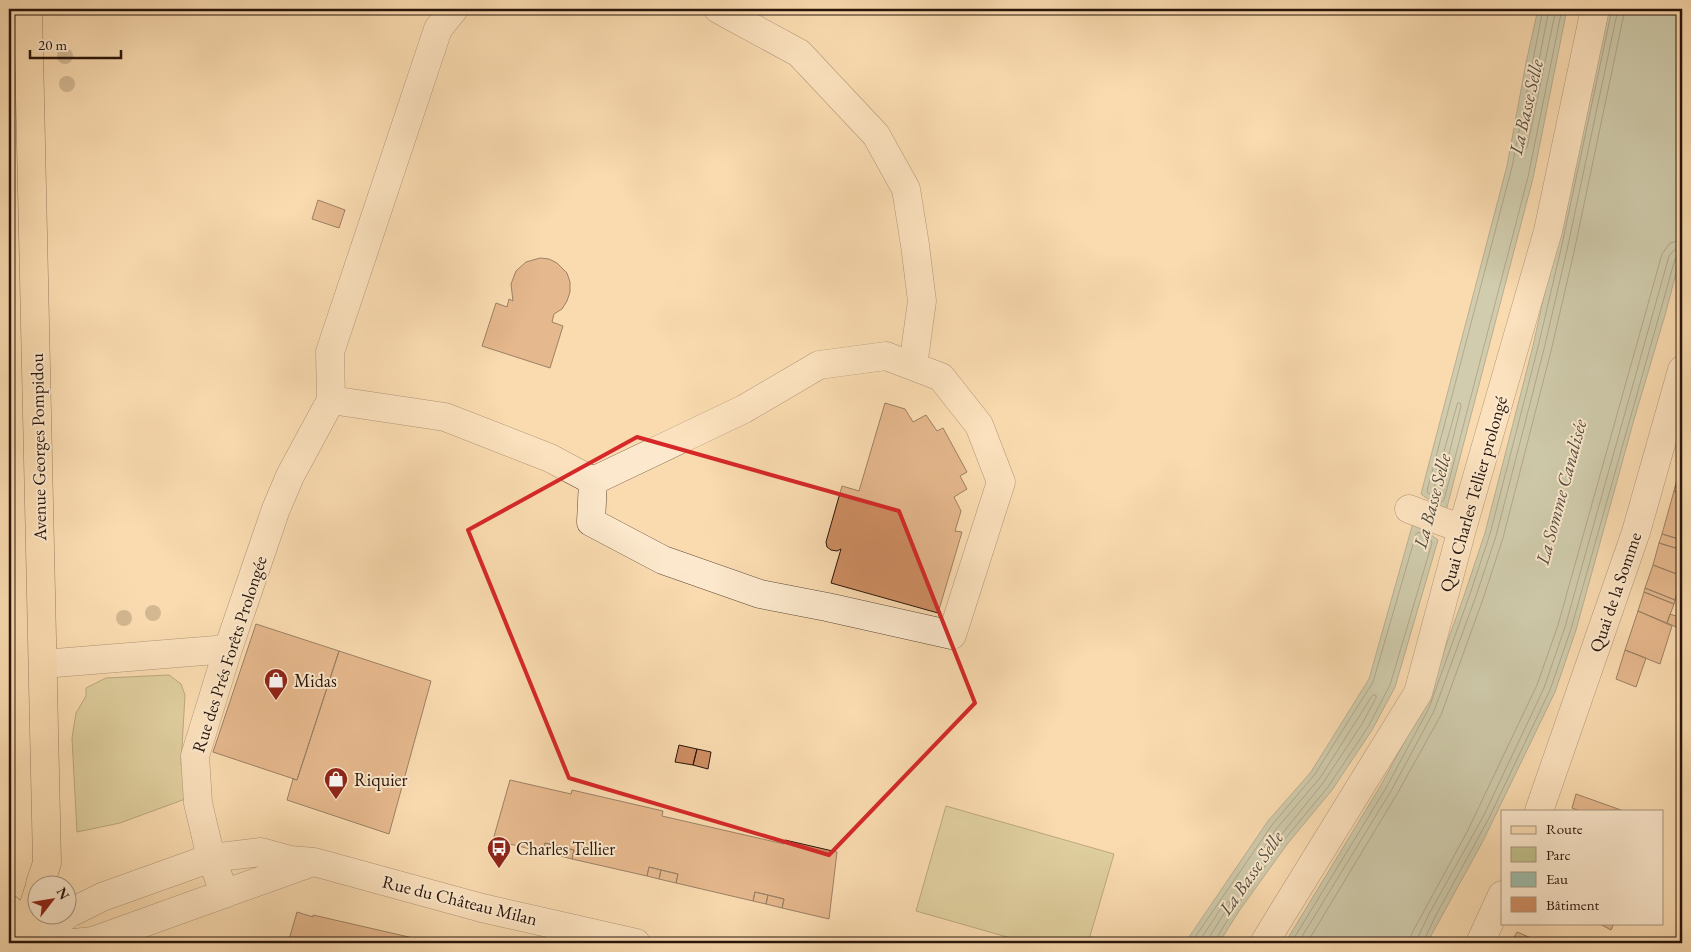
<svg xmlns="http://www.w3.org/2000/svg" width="1691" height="952" viewBox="0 0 1691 952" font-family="'EB Garamond',serif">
<rect width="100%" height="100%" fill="#fadbb0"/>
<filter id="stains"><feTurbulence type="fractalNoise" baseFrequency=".004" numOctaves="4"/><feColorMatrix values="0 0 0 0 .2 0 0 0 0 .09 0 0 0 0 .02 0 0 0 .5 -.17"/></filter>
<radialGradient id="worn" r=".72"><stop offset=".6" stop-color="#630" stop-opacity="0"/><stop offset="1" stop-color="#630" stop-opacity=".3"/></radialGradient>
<!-- green -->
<path fill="#c0c08a" stroke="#746a4a" d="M169 675 181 684 185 695 181 764 188 798 120 823 77 832 72 738 76 713 86 696V688L106 678Z
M946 806 1114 854 1088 943H1028L916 911Z"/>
<!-- water -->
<path fill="#9ebba9" stroke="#6f7869" d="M1538 9H1567L1533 178 1446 511H1444L1421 494 1507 166 1526 63Z
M1607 9H1682V251L1665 315 1633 423 1576 630 1555 692 1483 841 1427 943H1285L1381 785 1424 706 1465 593 1485 533 1533 346Z
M1413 523H1415L1438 540 1395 687 1372 730 1332 790 1288 843 1239 911 1219 943H1185L1268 821 1311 772 1369 679Z"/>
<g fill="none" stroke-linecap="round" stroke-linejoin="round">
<!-- shore -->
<path stroke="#64685a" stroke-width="1" d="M1543 9 1512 167 1427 491 1428 493 1441 502 1444 500 1528 177 1562 9
M1549 9 1522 147 1524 150 1527 148 1556 9
M1458 403H1460L1461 406 1440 490 1437 492 1434 488Z
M1373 695H1376V698L1362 724 1323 783 1266 854H1263L1262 851 1277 828 1320 778Z
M1191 943 1272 825 1315 774 1373 682 1416 534 1419 532 1431 540 1432 543 1390 685 1368 727 1328 787 1284 840 1235 908 1216 939 1215 943
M1198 943 1224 904 1229 901 1230 904 1210 936 1209 943
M1291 943 1386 788 1429 708 1470 594 1490 534 1538 347 1561 249 1612 9
M1298 943 1391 791 1434 711 1476 596 1496 536 1544 349 1567 250 1618 9
M1307 943 1397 794 1441 715 1483 599 1503 538 1551 351 1574 252 1625 9
M1409 943 1412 933 1467 832 1537 685 1558 625 1662 254 1670 243 1682 240
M1417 943 1418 937 1429 914 1484 815 1544 688 1565 627 1669 256 1674 250 1682 248
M1423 943 1435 917 1489 818 1550 690 1571 629 1675 259 1678 255 1682 254"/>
</g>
<!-- building -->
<path fill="#cf8e63" stroke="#29140a" d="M318 200 345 210 339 228 312 219Z
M540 258 549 259 557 263 567 273 570 282V292L567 301 562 309 554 314 552 322 563 326 550 368 482 346 496 303 507 307 509 299 513 301 511 284 516 271 526 262Z
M885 403 905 409 913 422 926 415 937 431 943 428 967 472 960 476 967 489 954 497 961 511 955 531 962 532 938 613 831 583 841 549 837 551 831 550 827 547 826 542 842 486 859 491Z
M1679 472 1682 473V489L1675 487Z
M1675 487 1682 489V494L1674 491Z
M1674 491 1682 494V540L1662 534Z
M1662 534 1682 540V550L1659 543Z
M1659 543 1682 550V576L1653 565Z
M1653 565 1682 576 1675 600 1645 588Z
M1645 588 1675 600 1674 604 1644 592Z
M1644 592 1674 604 1667 623 1638 611Z
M1638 611 1672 626 1660 664 1625 650Z
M1670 614 1682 618 1681 629 1667 623Z
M256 624 339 651 297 780 213 752Z
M1625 650 1646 658 1636 687 1616 679Z
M339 651 431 681 389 834 287 800 293 779 297 780Z
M679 745 697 749 693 765 675 762Z
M697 749 711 752 708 769 693 765Z
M510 780 571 794 572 790 663 811 662 816 784 844 785 840 837 852 829 919 782 908 784 899 755 892 753 901 676 883 678 874 661 870 649 867 647 876 572 859 574 850 545 843 543 852 493 840Z
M1576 794 1621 810 1580 811 1572 808Z
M545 843 558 846 556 855 543 852Z
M558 846 574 850 572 859 556 855Z
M649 867 661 870 659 879 647 876Z
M661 870 678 874 676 883 659 879Z
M755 892 768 895 766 904 753 901Z
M768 895 784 899 782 908 766 904Z
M297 912 313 917V915L435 943H288Z
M1598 923H1614L1611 930Z
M1517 932 1536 940 1534 943H1511Z"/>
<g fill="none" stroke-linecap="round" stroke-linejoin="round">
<!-- minor casing -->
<g stroke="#5d4634" stroke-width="29">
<path id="minor" d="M718 9 799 53 876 135 906 189 915 245 922 301 913 366
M331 400 445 417 550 458 593 481 744 409 819 365 886 356 941 377 979 425 1001 482 952 635 827 607 760 594 663 560 591 522 593 481
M1409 509 1462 529
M43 664 228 649
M1539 811 1636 532 1682 370
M225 894 211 858 198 803 195 756 228 649 276 509 290 476 331 400 330 352 438 29 454 9
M28 943 70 913 102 897 211 858 261 852 290 860 314 862 482 908 636 943
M74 943 93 941 310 863
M1264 943 1418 693 1462 529 1548 231 1595 9
M1480 943 1502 895"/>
</g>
<!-- major casing -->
<g stroke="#29140a" stroke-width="29">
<path id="major" d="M28 9 47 863 40 884
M9 909 18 943
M21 943 38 892"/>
</g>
<!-- minor -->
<use href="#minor" stroke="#fce8cc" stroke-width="28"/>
<!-- major -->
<use href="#major" stroke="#fadbb0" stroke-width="28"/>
</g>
<!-- trees -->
<g fill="#a48f6d">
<circle cx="65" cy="56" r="8"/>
<circle cx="67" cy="84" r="8"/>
<circle cx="153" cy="613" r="8"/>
<circle cx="124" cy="618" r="8"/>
</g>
<!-- marked area -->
<path d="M0 0H1691V952H0ZM637 437 899 511 975 703 829 855 569 778 468 530Z" fill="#fadbb0" fill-opacity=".55" fill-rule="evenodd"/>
<path fill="none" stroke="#d62828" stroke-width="4" stroke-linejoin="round" d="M637 437 899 511 975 703 829 855 569 778 468 530Z"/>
<!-- icons -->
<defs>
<g id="shop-pin" transform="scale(1.25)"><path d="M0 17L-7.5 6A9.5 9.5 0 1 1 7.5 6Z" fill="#8f2418" stroke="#fce8cc"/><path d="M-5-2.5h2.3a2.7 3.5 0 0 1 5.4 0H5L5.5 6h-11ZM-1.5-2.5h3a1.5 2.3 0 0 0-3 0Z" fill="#fff"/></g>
<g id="bus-pin" transform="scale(1.25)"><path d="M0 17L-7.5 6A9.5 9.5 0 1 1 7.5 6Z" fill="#8f2418" stroke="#fce8cc"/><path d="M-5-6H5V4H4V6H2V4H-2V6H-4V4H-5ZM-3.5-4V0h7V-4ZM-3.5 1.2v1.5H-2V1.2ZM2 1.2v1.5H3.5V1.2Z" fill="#fff"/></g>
</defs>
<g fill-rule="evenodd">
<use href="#shop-pin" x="276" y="680"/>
<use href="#shop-pin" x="336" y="779"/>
<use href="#bus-pin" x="499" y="848"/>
</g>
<g text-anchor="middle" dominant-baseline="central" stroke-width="4" stroke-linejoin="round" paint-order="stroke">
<!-- street labels -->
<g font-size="18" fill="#29140a" stroke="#fce8cc">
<text transform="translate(38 447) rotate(-91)">Avenue Georges Pompidou</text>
<text transform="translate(1473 494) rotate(-74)">Quai Charles Tellier prolongé</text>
<text transform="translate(1615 592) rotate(-71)">Quai de la Somme</text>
<text transform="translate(229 654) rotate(-72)">Rue des Prés Forêts Prolongée</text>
<text transform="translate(460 900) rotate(14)">Rue du Château Milan</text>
</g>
<!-- poi labels -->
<g font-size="18" fill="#29140a" stroke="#fce8cc" text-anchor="start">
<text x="294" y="680">Midas</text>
<text x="354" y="779">Riquier</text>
<text x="516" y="848">Charles Tellier</text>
</g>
<!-- water labels -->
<g font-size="19" font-style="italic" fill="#524e42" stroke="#fce8cc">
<text transform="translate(1526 107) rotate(-77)">La Basse Selle</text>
<text transform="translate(1561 492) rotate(-75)">La Somme Canalisée</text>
<text transform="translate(1432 501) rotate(-75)">La Basse Selle</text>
<text transform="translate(1251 873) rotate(-55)">La Basse Selle</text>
</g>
</g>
<!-- margin -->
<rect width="1691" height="952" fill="none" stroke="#fadbb0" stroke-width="30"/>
<rect x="10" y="10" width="1671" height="932" fill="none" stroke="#29140a" stroke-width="2.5"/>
<rect x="15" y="15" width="1661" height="922" fill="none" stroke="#29140a"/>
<!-- legend -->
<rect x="1501" y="810" width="162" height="115" fill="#fce8cc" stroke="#a8937e"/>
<rect x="1511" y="826" width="25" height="8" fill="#fadbb0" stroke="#a8937e"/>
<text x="1546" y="834" font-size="15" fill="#29140a">Route</text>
<rect x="1511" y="847" width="25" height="15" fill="#c0c08a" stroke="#a8937e"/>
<text x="1546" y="860" font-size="15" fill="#29140a">Parc</text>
<rect x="1511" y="872" width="25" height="15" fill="#9ebba9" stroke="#a8937e"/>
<text x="1546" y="884" font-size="15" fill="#29140a">Eau</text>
<rect x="1511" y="897" width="25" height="15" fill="#cf8e63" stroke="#a8937e"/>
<text x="1546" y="910" font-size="15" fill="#29140a">Bâtiment</text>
<!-- north arrow -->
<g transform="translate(52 900) rotate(59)"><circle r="24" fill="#fce8cc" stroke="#a8937e"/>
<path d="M0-4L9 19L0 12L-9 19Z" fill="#8f2418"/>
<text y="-8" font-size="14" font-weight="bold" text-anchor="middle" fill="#29140a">N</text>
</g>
<!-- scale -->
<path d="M30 50v8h91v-8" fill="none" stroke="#29140a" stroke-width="2.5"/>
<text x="38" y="50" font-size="15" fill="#29140a" stroke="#fce8cc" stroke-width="4" paint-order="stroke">20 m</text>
<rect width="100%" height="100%" filter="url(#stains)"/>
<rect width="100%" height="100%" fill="url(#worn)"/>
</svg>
